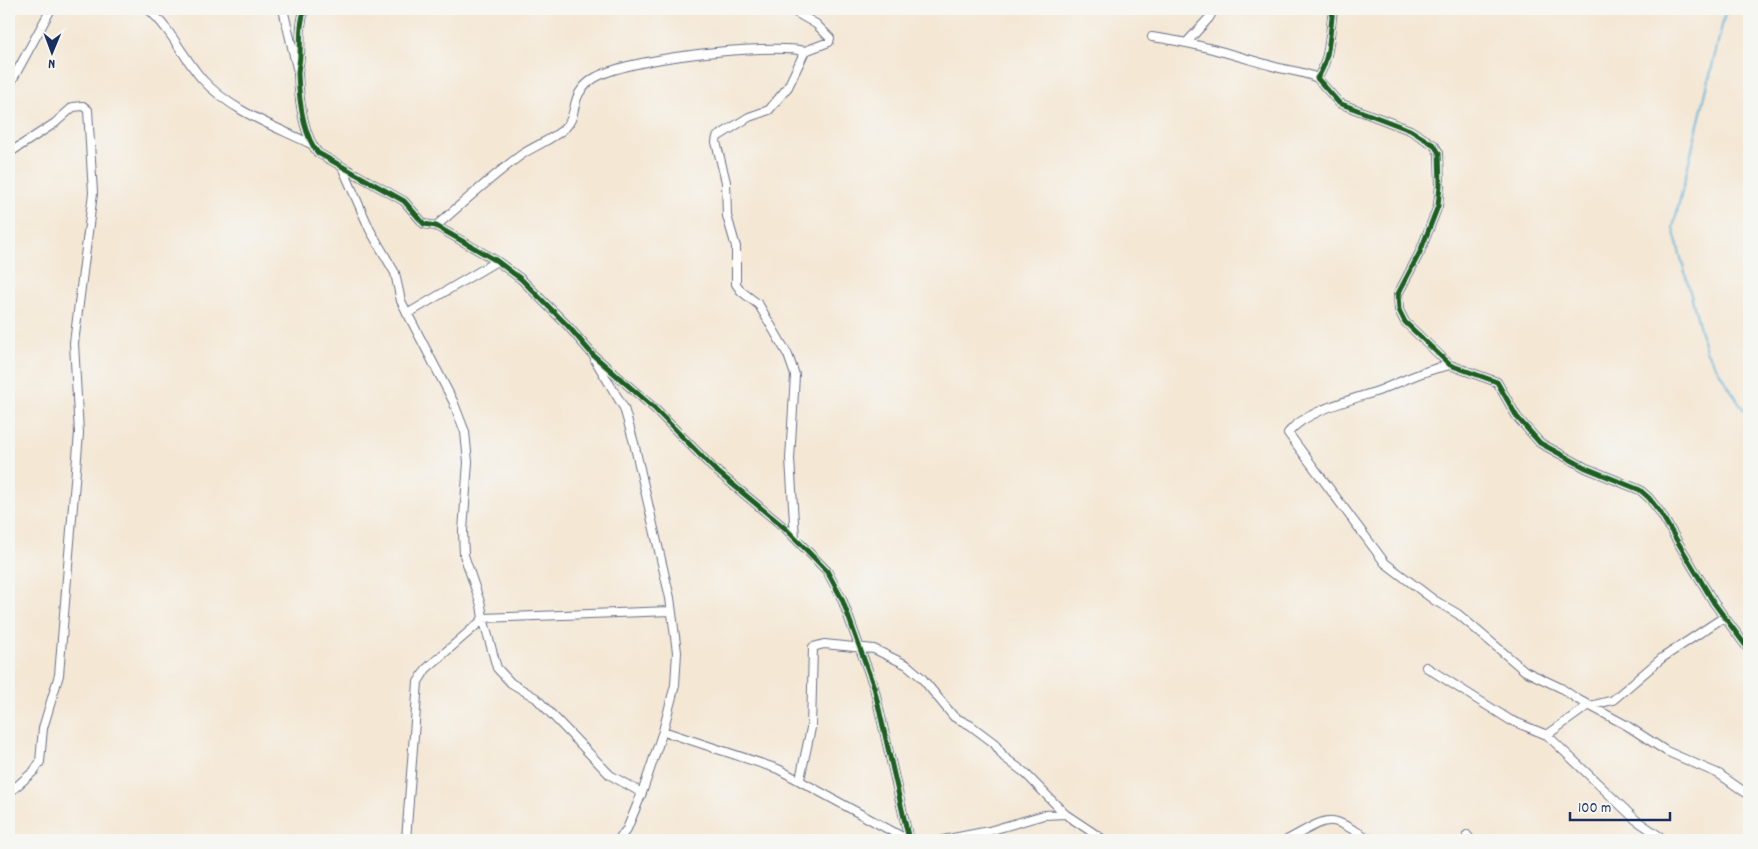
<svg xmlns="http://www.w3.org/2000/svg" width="1758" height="849" viewBox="0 0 1758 849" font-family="Dekko,sans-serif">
<rect width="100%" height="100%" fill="#f6f6f2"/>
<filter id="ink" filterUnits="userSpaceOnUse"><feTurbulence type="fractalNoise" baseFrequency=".02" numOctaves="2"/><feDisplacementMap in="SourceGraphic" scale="10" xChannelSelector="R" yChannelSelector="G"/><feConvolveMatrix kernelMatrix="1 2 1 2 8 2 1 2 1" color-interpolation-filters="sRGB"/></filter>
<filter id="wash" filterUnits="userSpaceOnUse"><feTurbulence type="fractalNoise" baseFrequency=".0096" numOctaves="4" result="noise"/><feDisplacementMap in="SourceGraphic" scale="20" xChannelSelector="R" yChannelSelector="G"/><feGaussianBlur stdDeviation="1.12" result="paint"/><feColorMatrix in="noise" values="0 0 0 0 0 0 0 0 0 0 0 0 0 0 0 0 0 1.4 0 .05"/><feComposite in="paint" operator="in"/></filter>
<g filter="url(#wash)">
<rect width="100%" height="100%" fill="#f4e7d4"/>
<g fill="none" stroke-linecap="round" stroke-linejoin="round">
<!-- stream -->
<path stroke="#5eb5db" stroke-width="2" d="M1726 9 1673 228 1706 351 1749 418"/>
</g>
</g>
<g filter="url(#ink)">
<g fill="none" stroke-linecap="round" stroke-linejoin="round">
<!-- minor casing -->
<g stroke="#676f87" stroke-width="10">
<path id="minor" d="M148 9C171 29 183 57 202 79 231 111 274 126 311 144
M283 9 297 68
M305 9C299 24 301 38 300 55 300 61 298 68 298 74 299 98 302 134 318 153L404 201 424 224 436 226 497 261 521 279 568 326 593 355 654 408 713 468 786 529 827 571 842 599 874 687 909 840
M790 9 816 24 830 38 829 42 805 51 788 87 769 110 749 117 717 137 716 142 726 182 727 216 736 247V284L741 291 759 305 788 355 795 375 790 459 795 538
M1333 9C1330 30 1330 62 1317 78L1339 103 1410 130 1434 145 1439 153 1440 185 1438 206 1420 252 1398 294 1399 310 1405 322 1450 365 1497 382 1517 417 1540 443 1586 468 1640 490 1649 498 1660 512 1714 603 1749 650
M1152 37C1197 43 1230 54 1272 66 1288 71 1303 71 1317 78
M1187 42 1209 18 1214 9
M9 86 51 9
M9 153 55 123 73 107 83 106 88 110 93 193 74 343 79 433 59 675 43 728 40 762 34 771 9 793
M343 169 370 230 395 273 401 301 453 401 465 432 468 462 463 531 464 555 481 605 483 618 480 622 426 669 418 682 406 840
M436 226C464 202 491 177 521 155 534 146 554 139 566 127 579 114 568 96 593 79 624 58 767 43 805 51
M407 314 497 261
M595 360 624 408 634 443 670 598 677 652 675 685 663 731 642 793 627 829 618 840
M1450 365C1424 370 1403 381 1378 391 1351 400 1305 411 1288 433L1385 563 1434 600 1458 614 1525 671 1561 688 1577 699 1626 725 1666 751 1719 774 1749 795
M1426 667 1510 720 1547 735 1636 820 1665 840
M663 731 778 769 908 840
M1547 735 1586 707 1613 700 1662 658 1724 617
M800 779 811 728 813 647 824 644 874 649 907 665 921 677 954 717 970 725 994 743 1004 757 1025 773 1065 814 1104 840
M642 793 610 775 536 698 511 683 497 668 483 618 671 611
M1467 835 1471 840
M943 840 989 831 1044 815 1065 814
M1287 840C1335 814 1325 815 1372 840
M1672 840H1683"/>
</g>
<!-- minor -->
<use href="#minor" stroke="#fff" stroke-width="8"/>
<!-- cycleway casing -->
<g stroke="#f6f6f2" stroke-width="8">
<path id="cycleway" d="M305 9C299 24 301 38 300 55 300 61 298 68 298 74 299 98 302 134 318 153L404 201 424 224 436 226 497 261 521 279 568 326 593 355 654 408 713 468 786 529 827 571 842 599 874 687 909 840
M1333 9C1330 30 1330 62 1317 78L1339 103 1410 130 1434 145 1439 153 1440 185 1438 206 1420 252 1398 294 1399 310 1405 322 1450 365 1497 382 1517 417 1540 443 1586 468 1640 490 1649 498 1660 512 1714 603 1749 650"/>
</g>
<!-- cycleway -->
<use href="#cycleway" stroke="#1b5e20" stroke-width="5"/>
</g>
</g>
<!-- margin -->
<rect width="1758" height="849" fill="none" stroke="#f6f6f2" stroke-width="30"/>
<!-- north arrow -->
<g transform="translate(52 52) rotate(181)" stroke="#f6f6f2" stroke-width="4" paint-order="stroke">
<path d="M0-4L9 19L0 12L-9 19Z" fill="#1b2f5e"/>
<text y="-8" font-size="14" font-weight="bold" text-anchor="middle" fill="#1b2f5e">N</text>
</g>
<!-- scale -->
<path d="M1570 812v8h100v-8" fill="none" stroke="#1b2f5e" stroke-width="2.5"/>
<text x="1578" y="812" font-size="15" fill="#1b2f5e" stroke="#f6f6f2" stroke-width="4" paint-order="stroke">100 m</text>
</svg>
